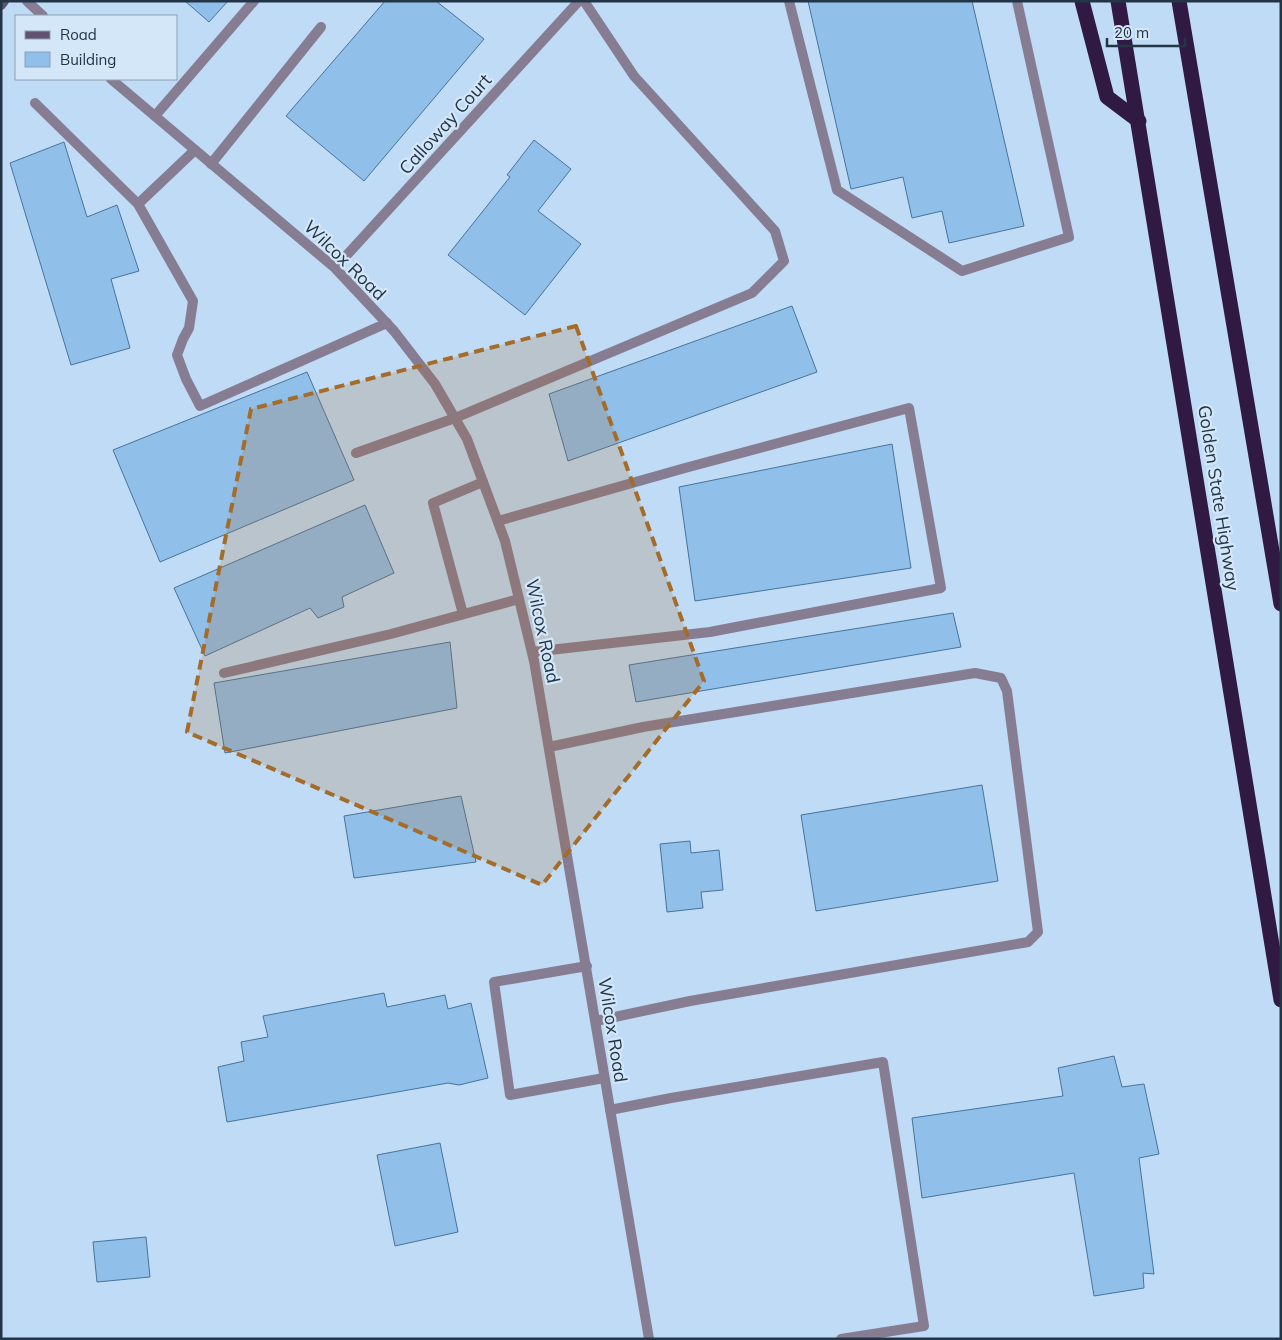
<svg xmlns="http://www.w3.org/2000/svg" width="1282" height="1340" viewBox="0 0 1282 1340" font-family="Mulish,sans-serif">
<rect width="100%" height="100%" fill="#bfdbf5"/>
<!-- building -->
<path fill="#90bfe9" stroke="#48749b" d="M185 1H228L209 22Z
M385 1H436L484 39 364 181 286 116Z
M808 1H972L1024 226 949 243 942 211 912 218 903 177 851 189Z
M534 140 571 169 538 211 581 244 525 315 448 255 510 177 507 175Z
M64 142 87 217 117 205 139 271 111 279 130 348 71 365 10 163Z
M792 306 817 372 568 461 549 394Z
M307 372 354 480 160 562 113 450Z
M892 444 911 568 695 601 679 487Z
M365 505 394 573 342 597 344 607 318 618 310 608 205 656 174 588Z
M953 613 961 647 636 702 629 665Z
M450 642 457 708 225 753 214 683Z
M982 785 998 881 816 911 801 815Z
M461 796 476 862 354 878 344 816Z
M690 841 691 853 719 850 723 890 701 892 703 908 667 912 660 844Z
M384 993 387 1007 445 995 448 1009 471 1003 488 1078 459 1085 448 1083 227 1122 218 1067 244 1061 241 1042 268 1037 263 1016Z
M1114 1056 1122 1087 1144 1084 1159 1154 1139 1158 1154 1274 1143 1273 1144 1288 1094 1296 1074 1173 922 1198 912 1118 1063 1096 1058 1068Z
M440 1143 458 1232 395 1246 377 1155Z
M146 1237 150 1277 97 1282 93 1242Z"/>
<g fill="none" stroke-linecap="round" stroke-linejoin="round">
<!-- lane -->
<path stroke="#877d93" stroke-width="10" d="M789 1 837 190 962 271 1069 237 1017 1
M35 103 138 204
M155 116 254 1
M195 150 138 204 193 301 189 328 183 339 177 355 186 379 200 406 387 323
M211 164 321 27
M356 453 455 418 752 293 784 261 775 231 634 76 584 1
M498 521 685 468 909 408 941 588 710 632 532 652
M463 614 433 503 483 482
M224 673 391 634 519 599
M549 747 643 727 975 673 1001 678 1007 691 1038 932 1028 942 690 1001 596 1021
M587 966 494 982 510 1095 604 1078
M610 1110 671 1098 883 1062 924 1326 841 1339"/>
<!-- street -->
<path stroke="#877d93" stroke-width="10" d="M27 1 43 16
M111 79 335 268 394 331 435 384 467 439 505 541 534 661 649 1339
M335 268 579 1"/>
<!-- secondary -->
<path stroke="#615271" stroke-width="10" d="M1 5 4 1"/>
<!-- highway -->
<path stroke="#301a44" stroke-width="15" d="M1082 1 1107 97 1139 121
M1118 1 1281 1000
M1179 1 1281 604"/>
</g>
<!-- marked area -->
<path fill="#a46b29" fill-opacity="0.2" stroke="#a46b29" stroke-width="4" stroke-dasharray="10 6" stroke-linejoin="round" d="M576 326 704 681 542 885 187 732 251 409Z"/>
<g text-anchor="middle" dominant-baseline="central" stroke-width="4.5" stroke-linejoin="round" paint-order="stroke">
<!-- street labels -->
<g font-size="18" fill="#223546" stroke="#d4e7f9">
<text transform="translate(445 124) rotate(-48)">Calloway Court</text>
<text transform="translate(345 260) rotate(44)">Wilcox Road</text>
<text transform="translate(1219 498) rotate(81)">Golden State Highway</text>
<text transform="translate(543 631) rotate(78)">Wilcox Road</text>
<text transform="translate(613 1030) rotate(81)">Wilcox Road</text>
</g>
</g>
<!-- border -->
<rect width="1282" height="1340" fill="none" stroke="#223546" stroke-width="5"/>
<!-- legend -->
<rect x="15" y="15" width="162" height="65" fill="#d4e7f9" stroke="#8da0b1"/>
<rect x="25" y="31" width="25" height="8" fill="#615271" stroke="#8da0b1"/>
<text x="60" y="40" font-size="15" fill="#223546">Road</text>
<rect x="25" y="52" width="25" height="15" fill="#90bfe9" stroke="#8da0b1"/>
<text x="60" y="65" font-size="15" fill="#223546">Building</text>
<!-- scale -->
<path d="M1107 38v8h78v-8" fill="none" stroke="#223546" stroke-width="2.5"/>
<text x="1114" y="38" font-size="15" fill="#223546" stroke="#d4e7f9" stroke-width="4" paint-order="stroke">20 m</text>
</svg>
